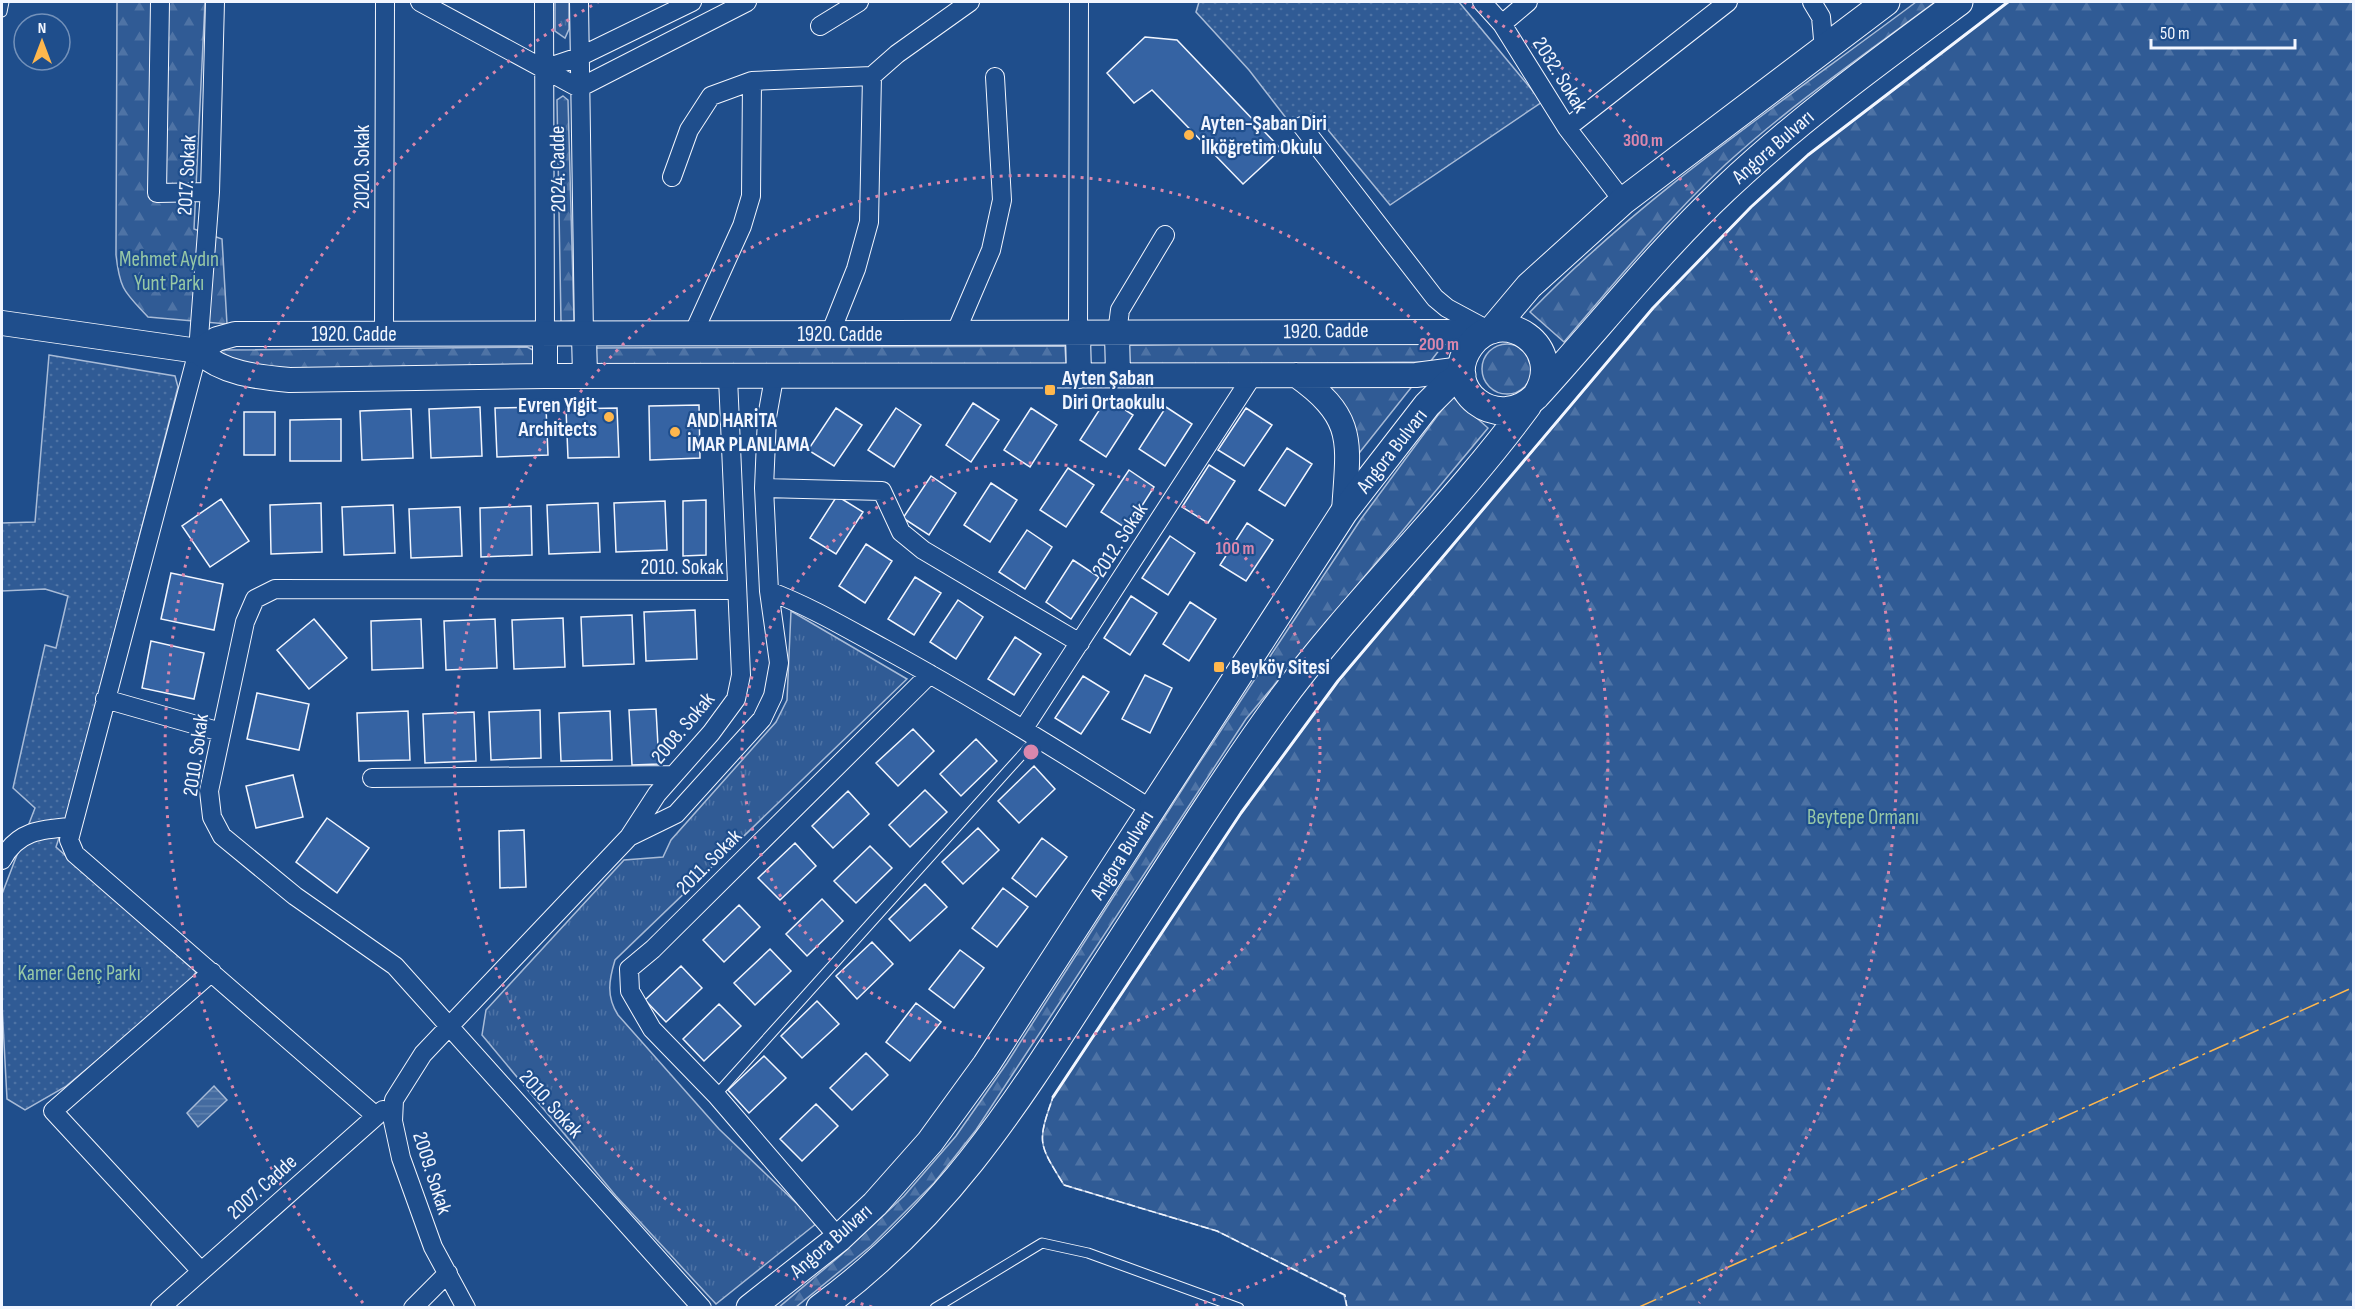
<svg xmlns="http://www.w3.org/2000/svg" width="2355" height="1309" viewBox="0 0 2355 1309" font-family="'Sofia Sans Condensed',sans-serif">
<defs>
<pattern id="grass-tufts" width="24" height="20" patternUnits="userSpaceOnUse" patternTransform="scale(1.5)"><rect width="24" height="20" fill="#305b95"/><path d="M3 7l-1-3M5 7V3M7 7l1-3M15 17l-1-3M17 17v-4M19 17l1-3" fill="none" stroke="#4e73a5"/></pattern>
<pattern id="forest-firs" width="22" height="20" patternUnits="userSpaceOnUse" patternTransform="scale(1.5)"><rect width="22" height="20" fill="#305b95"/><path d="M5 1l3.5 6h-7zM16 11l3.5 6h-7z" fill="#4e73a5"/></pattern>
<pattern id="park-dots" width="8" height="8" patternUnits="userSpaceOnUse" patternTransform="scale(1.5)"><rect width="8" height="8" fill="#305b95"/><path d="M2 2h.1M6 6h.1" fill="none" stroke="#4e73a5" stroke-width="1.8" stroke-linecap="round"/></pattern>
<pattern id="water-rules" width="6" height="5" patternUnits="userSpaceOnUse" patternTransform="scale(1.5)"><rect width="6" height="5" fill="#446ba0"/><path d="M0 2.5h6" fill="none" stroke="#5f81ae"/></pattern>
</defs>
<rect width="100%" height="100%" fill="#1f4e8c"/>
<!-- grass -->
<path fill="url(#grass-tufts)" stroke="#a8bbd7" stroke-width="1.5" d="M555 2H569V29L565 38 555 31Z
M791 611 907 679 615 960C609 980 606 996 618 1015L719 1129 817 1223 716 1304 616 1196 482 1035 486 1010 624 860 663 857 671 840 776 722 787 700Z"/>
<!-- forest -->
<path fill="url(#forest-firs)" stroke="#a8bbd7" stroke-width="1.5" d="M117 2H205L194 229 222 239 227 324 148 317C125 292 120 291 116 255Z
M1916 2H1935C1865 54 1791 105 1726 164 1667 219 1616 281 1564 342L1530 312C1645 193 1784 101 1916 2Z
M2008 2H2353V1307H1347L1344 1295 1217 1231 1064 1185C1038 1143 1037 1143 1053 1097L1241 813 1338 681 1653 308 1751 207 1808 155Z
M563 96 568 100 574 321 561 322 557 100Z
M1447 340 1430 362 1125 365V345Z
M1482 369a25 25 0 1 1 50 0a25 25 0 1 1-50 0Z
M1065 346 1066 363 1063 365 596 367 594 348Z
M527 347 535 351 536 359 531 367 302 372 220 359 219 350Z
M1326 383 1414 384 1356 457Z
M1452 396 1488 428 1246 719 976 1130 934 1183 871 1246 796 1307 778 1308 841 1255 904 1196 956 1136 1007 1063 1194 771 1361 519Z"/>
<!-- park -->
<path fill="url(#park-dots)" stroke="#a8bbd7" stroke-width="1.5" d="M1199 2H1459L1542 102 1390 205 1314 113 1293 127 1249 70 1196 12Z
M49 355 175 376 178 387 71 801 56 847 196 972 187 986 65 1087 25 1110 7 1099 2 1005V894L35 808 13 788 45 645 56 648 68 596 45 589 2 591V523L35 522Z"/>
<!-- water -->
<path fill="url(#water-rules)" stroke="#a8bbd7" stroke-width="1.5" d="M214 1086 227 1100 198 1127 187 1113Z"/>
<!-- building -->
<path fill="#3563a3" stroke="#f2f6ff" stroke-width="1.5" d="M1145 37 1177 40 1281 149 1243 184 1152 90 1134 103 1107 73Z
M1107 398 1133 415 1106 457 1080 440Z
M973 403 999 420 971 462 946 445Z
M699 405 700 458 650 460 649 406Z
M480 407 482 456 431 458 429 409Z
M546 407 548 455 497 457 495 408Z
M1166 407 1192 424 1165 466 1139 449Z
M617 408 619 457 568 458 566 409Z
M836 408 862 425 834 466 808 450Z
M896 408 921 425 894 467 868 450Z
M1031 408 1057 425 1030 467 1004 450Z
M1246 408 1272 425 1244 466 1218 450Z
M411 409 413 458 362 460 360 411Z
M244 412H275V455H244Z
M341 419V461H290V420Z
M1287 448 1312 464 1285 506 1259 490Z
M1209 465 1235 481 1208 523 1182 507Z
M1068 468 1094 485 1066 527 1040 510Z
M1129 470 1154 487 1127 529 1101 512Z
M931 476 956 493 929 535 903 518Z
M991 483 1017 500 990 542 964 525Z
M837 496 863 512 836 554 810 538Z
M221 499 249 541 210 567 182 526Z
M706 500V555L683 556V501Z
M665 501 667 550 616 552 614 503Z
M321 503 322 552 271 554 270 505Z
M598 503 600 552 549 554 547 505Z
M393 505 395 553 344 555 342 507Z
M531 506 532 555 481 557 480 508Z
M460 507 462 556 411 558 409 509Z
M1247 523 1273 540 1246 581 1220 565Z
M1027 530 1052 547 1025 589 999 572Z
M1170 536 1195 553 1168 595 1142 578Z
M866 544 892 561 865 603 839 586Z
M1073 560 1099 577 1071 619 1046 602Z
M171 573 223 584 214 630 161 619Z
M915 577 941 593 914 635 888 619Z
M1131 596 1157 613 1130 655 1104 638Z
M958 600 983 617 956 659 930 642Z
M1190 602 1216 619 1189 661 1163 644Z
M695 610 697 659 646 661 644 612Z
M632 615 634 664 583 666 581 617Z
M563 618 565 667 514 669 512 620Z
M314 619 347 658 309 689 277 650Z
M421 619 423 668 372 670 371 621Z
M495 619 497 668 446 670 444 621Z
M1015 637 1041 654 1014 695 988 679Z
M151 641 204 653 194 699 142 688Z
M1145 675 1172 688 1150 733 1122 719Z
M1083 676 1109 692 1081 734 1055 718Z
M257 693 309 704 299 750 247 739Z
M656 709 659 764 632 765 629 710Z
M540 710 541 758 491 760 489 712Z
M408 711 410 760 359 761 357 713Z
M610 711 612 760 561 761 559 713Z
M474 712 476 761 425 763 423 714Z
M913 729 934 751 898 786 876 763Z
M976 739 997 761 961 796 940 774Z
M1034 766 1055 789 1019 823 998 801Z
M293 775 303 817 256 828 246 786Z
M925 790 947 812 910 847 889 825Z
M848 791 869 814 833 848 812 826Z
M327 818 369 848 337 893 296 862Z
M978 828 999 850 963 884 942 862Z
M524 830 526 887 500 888 499 831Z
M1042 838 1067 857 1036 897 1012 878Z
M795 843 816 866 780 900 758 878Z
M870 846 892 868 856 903 834 881Z
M925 884 947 907 910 941 889 919Z
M1003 888 1028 907 997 947 972 928Z
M822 899 843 921 807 956 786 934Z
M739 905 760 927 724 962 703 940Z
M872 942 893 964 857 999 836 976Z
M770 949 791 971 755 1005 734 983Z
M960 950 984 968 954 1008 929 989Z
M681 966 702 988 666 1022 645 1000Z
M817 1001 839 1024 802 1058 781 1036Z
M916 1003 941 1022 910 1061 886 1042Z
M719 1004 741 1026 704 1061 683 1039Z
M866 1053 888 1075 852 1110 830 1088Z
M764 1056 786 1078 749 1113 728 1090Z
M816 1104 838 1126 802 1161 780 1139Z"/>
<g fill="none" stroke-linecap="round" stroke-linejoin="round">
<!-- lane casing -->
<g stroke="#f2f6ff" stroke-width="11">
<path id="lane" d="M2 12 4 2
M716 1095 1037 738
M935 1308 1042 1243 1088 1253 1239 1308"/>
</g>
<!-- street casing -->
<g stroke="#f2f6ff" stroke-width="20">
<path id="street" d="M160 2 157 193 210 192
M215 2 210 192 198 351 69 840 75 854 376 1116
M420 2 579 88 747 2
M544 2 545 335
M579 2 584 335
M1482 2 1502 24 1567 128 1623 201
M1812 2 1821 17 1824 50
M1502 24 1528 2
M820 26 859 2
M543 69 579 57 692 2
M1302 126 1435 298 1447 308 1488 330
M1567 128 1728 2
M672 177 689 130 711 96 752 81 872 76 897 54 970 2
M384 333 385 2
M1117 333 1120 310 1165 235
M693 334 742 226 751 196 752 81
M830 334 856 269 869 222 872 76
M955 334 991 250 1002 200 995 77
M1078 334 1079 2
M764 488 882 491 901 532 923 550 1080 643
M769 591C809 606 846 628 883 648 975 698 1063 753 1151 809
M105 699 221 732
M1024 728 1253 375
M372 778 673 775
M631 836 676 814 762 719 773 696 779 663 769 591 764 488 767 417 774 378
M2 860C17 831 41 829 71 827
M839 1238 716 1095 652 1029 630 991 629 969 653 949 930 674
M201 1271 53 1111 212 972
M160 1308 383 1110
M413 1308 448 1273
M466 1308 433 1247 401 1158 393 1121 394 1100 423 1054 629 837 657 794 711 733 736 699 741 675 728 378
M702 1308 395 966 295 896 222 836 212 817 209 791 245 622 255 599 275 589 737 590"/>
</g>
<!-- secondary casing -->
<g stroke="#f2f6ff" stroke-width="26">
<path id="secondary" d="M2 323 198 351C223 374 257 377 290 380L545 376 1416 375 1462 369
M1117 333 1118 375
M1078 334 1079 376
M545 335V376
M584 335 585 376
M198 351 217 339 235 334 1487 332
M1296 375C1358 419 1348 443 1344 512"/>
</g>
<!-- primary casing -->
<g stroke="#f2f6ff" stroke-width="29">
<path id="primary" d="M1492 330 1529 286 1623 201 1886 2
M1536 396C1568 347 1501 302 1470 346 1439 389 1497 435 1536 396 1599 327 1657 253 1725 189 1798 120 1879 61 1959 2
M750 1308 839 1238 875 1204 930 1142 986 1065 1344 512 1427 405 1448 384 1462 375
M820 1308C945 1216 1012 1110 1094 982 1154 890 1212 796 1276 707 1353 601 1450 511 1528 405"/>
</g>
<!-- lane -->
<use href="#lane" stroke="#1f4e8c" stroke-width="9"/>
<!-- street -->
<use href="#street" stroke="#1f4e8c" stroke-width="18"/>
<!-- secondary -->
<use href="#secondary" stroke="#1f4e8c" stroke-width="24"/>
<!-- primary -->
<use href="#primary" stroke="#1f4e8c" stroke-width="27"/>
<!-- fence -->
<path stroke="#f2f6ff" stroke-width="1.5" stroke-dasharray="8 3" stroke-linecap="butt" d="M1347 1308 1345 1295 1217 1231 1064 1185C1038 1143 1037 1143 1053 1097L1241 813 1338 681 1653 308 1751 207 1808 155 2008 2"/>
<!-- wall -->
<path stroke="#f2f6ff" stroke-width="3" d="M1053 1097 1241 813 1338 681 1653 308 1751 207 1808 155 2008 2"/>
<!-- power -->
<path stroke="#ffb74d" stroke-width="1.5" stroke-dasharray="21 4.5 3 4.5" stroke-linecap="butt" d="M1637 1308 2354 987"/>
</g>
<!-- distance rings -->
<g fill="none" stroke="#da87ad" stroke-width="3" stroke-dasharray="3 6">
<circle cx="1031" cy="752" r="289"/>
<path d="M872 1307A577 577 0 1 1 1190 1307"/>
<path d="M363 1303A866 866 0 0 1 598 2M1464 2A866 866 0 0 1 1699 1303"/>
</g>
<!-- markers -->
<g fill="#ffb74d" stroke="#1f4e8c" stroke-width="2">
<circle cx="1189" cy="135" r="6"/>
<rect x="1044" y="384" width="12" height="12" rx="3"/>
<circle cx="609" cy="417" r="6"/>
<circle cx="675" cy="432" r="6"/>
<rect x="1213" y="661" width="12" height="12" rx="3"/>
</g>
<g text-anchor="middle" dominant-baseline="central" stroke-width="4.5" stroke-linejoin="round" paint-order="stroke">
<!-- street labels -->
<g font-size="21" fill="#f2f6ff" stroke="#1f4e8c">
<text transform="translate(1560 75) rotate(58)">2032. Sokak</text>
<text transform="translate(1773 147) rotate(-41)">Angora Bulvarı</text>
<text transform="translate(362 167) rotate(-90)">2020. Sokak</text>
<text transform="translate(558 169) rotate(-91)">2024. Cadde</text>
<text transform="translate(187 175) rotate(-87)">2017. Sokak</text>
<text transform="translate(1326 331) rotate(-1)">1920. Cadde</text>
<text x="354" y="334">1920. Cadde</text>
<text x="840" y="334">1920. Cadde</text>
<text transform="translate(1392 451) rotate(-52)">Angora Bulvarı</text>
<text transform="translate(1120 540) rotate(-57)">2012. Sokak</text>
<text x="682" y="567">2010. Sokak</text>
<text transform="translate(683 728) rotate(-50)">2008. Sokak</text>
<text transform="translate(196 755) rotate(-82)">2010. Sokak</text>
<text transform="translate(1122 855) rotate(-58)">Angora Bulvarı</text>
<text transform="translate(709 862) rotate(-45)">2011. Sokak</text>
<text transform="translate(551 1104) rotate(48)">2010. Sokak</text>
<text transform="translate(432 1173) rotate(72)">2009. Sokak</text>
<text transform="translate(262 1187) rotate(-42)">2007. Cadde</text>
<text transform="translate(831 1241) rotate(-41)">Angora Bulvarı</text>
</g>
<!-- poi labels -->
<g font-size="21" font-weight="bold" fill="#f2f6ff" stroke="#1f4e8c" text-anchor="start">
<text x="1201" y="123">Ayten-Şaban Diri<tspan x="1201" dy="24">İlköğretim Okulu</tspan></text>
<text x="1062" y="378">Ayten Şaban<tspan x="1062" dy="24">Diri Ortaokulu</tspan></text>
<text x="597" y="405" text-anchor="end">Evren Yigit<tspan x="597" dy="24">Architects</tspan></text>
<text x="687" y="420">AND HARİTA<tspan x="687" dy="24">İMAR PLANLAMA</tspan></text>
<text x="1231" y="667">Beyköy Sitesi</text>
</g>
<!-- park labels -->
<g font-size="21" fill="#97c8a6" stroke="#1f4e8c">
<text x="169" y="259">Mehmet Aydın<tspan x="169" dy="24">Yunt Parkı</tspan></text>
<text x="1863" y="817">Beytepe Ormanı</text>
<text x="79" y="973">Kamer Genç Parkı</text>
</g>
</g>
<circle cx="1031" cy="752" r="9" fill="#da87ad" stroke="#1f4e8c" stroke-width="3"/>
<g font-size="18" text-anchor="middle" font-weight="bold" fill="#da87ad" stroke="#1f4e8c" stroke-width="4.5" stroke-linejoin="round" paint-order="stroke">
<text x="1643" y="146">300 m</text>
<text x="1439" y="350">200 m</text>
<text x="1235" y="554">100 m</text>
</g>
<!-- border -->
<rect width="2355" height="1309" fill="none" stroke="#f2f6ff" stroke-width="6"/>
<!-- north arrow -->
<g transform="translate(42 42)"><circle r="28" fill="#1f4e8c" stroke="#7391ba" stroke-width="1.5"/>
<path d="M0-4.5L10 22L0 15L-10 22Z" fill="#ffb74d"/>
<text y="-9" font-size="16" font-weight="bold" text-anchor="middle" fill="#f2f6ff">N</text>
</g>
<!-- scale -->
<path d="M2151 39v9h144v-9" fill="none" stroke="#f2f6ff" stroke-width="3"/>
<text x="2160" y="39" font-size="18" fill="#f2f6ff" stroke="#1f4e8c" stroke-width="4.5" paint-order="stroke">50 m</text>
</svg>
